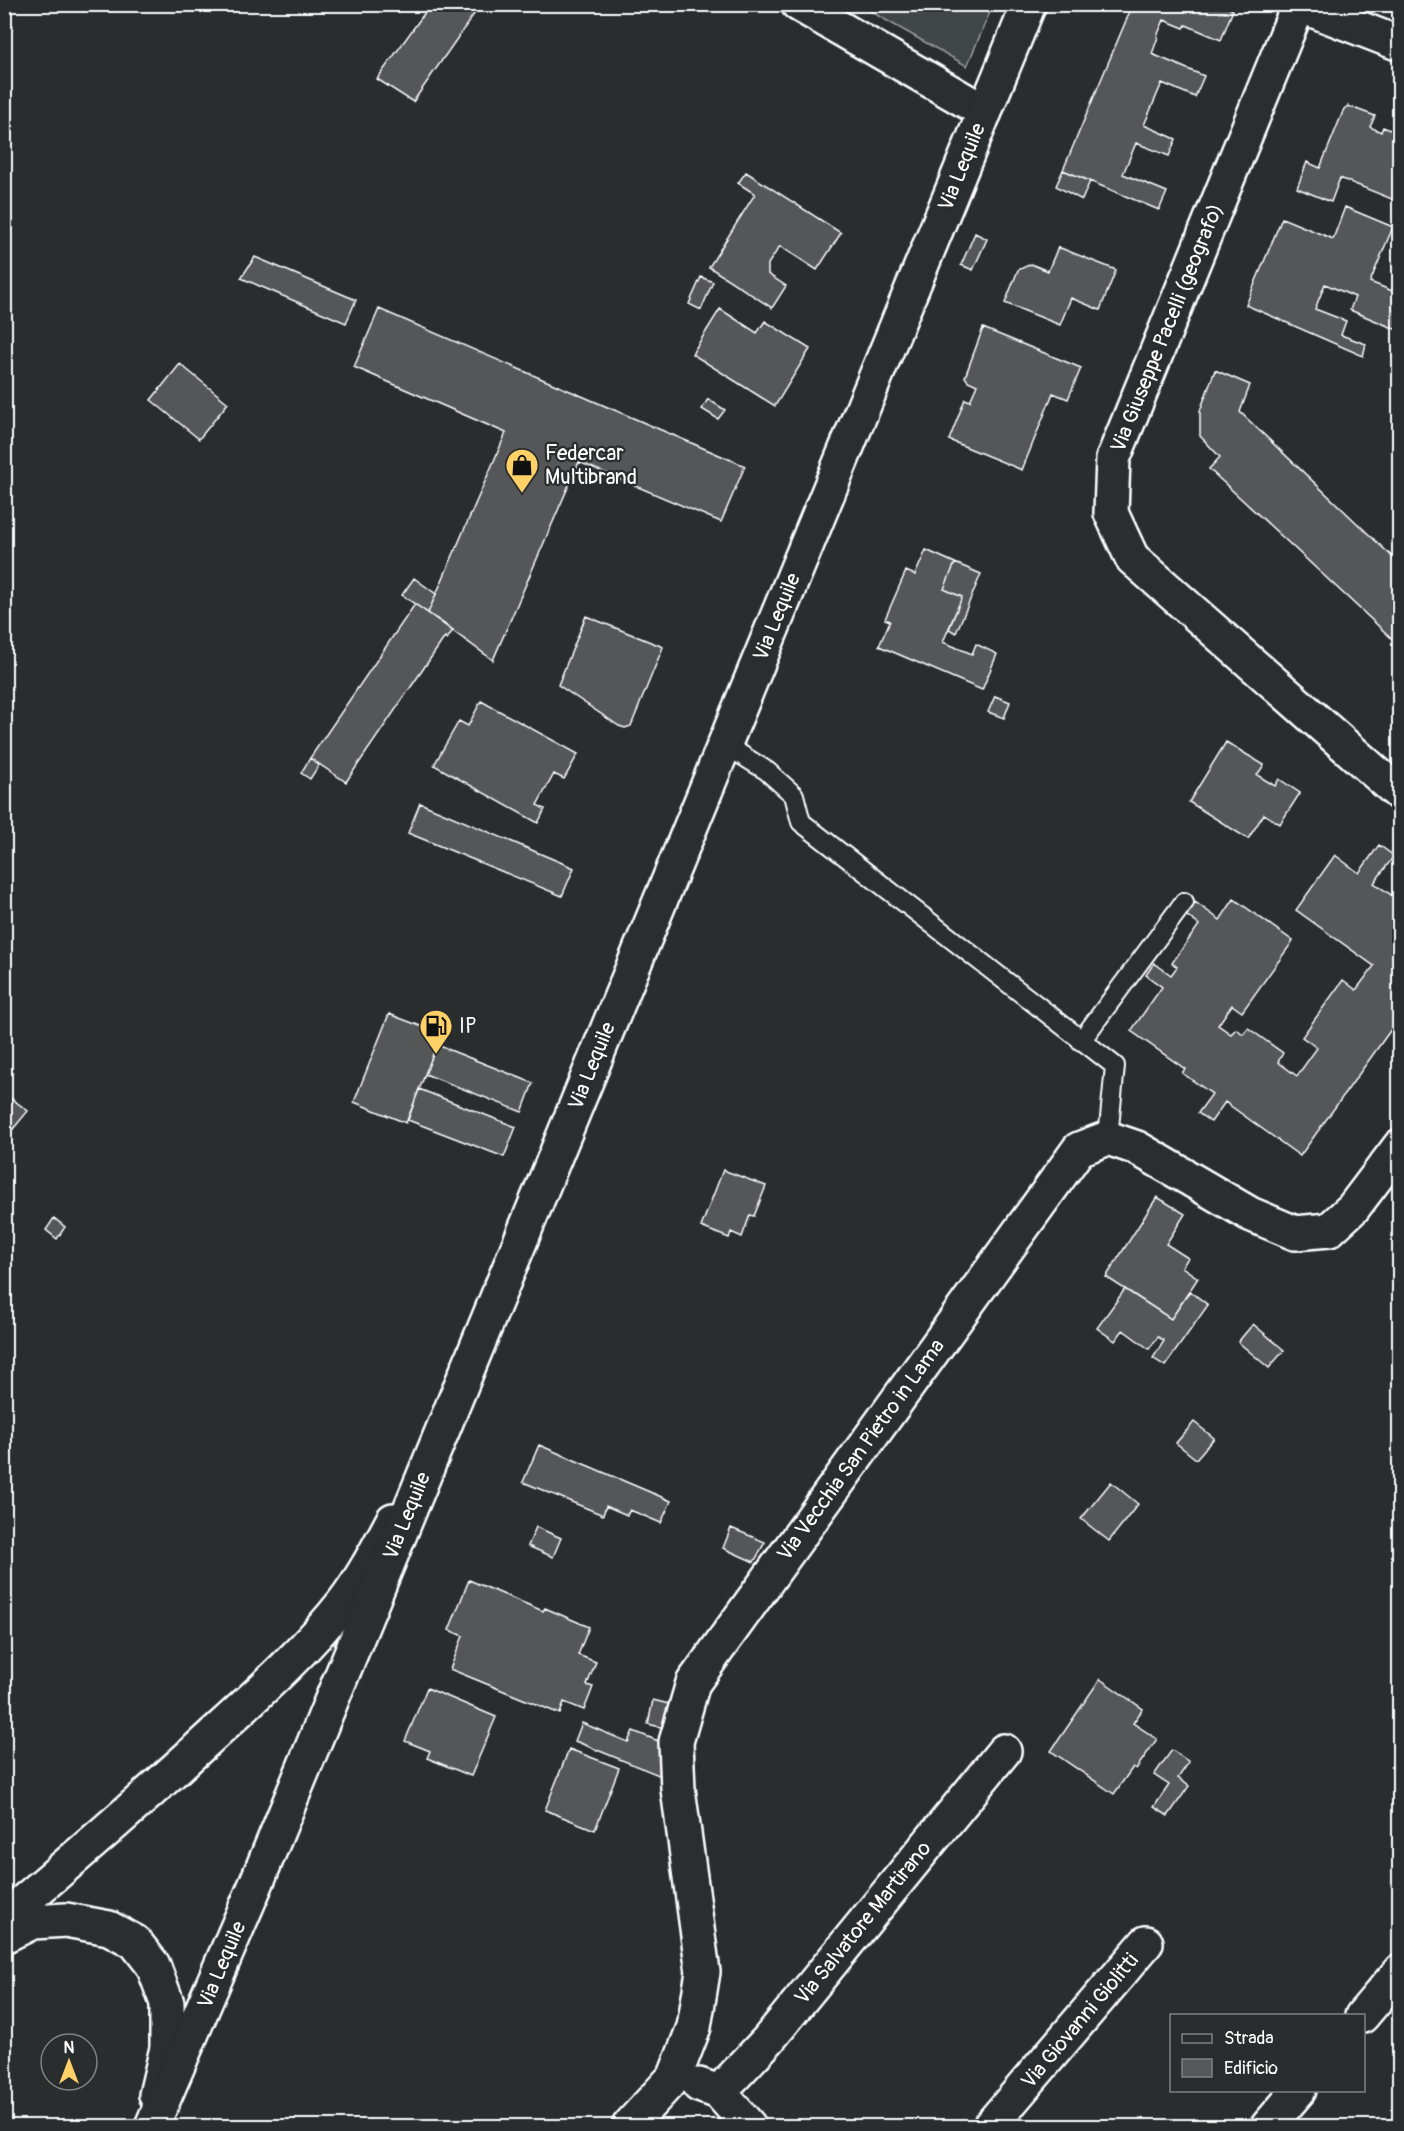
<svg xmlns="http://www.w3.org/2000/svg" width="1404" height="2131" viewBox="0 0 1404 2131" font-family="Pangolin,sans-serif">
<rect width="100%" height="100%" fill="#2a2d2e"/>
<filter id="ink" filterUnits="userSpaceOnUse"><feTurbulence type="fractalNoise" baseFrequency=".0167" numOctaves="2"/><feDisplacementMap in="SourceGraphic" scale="12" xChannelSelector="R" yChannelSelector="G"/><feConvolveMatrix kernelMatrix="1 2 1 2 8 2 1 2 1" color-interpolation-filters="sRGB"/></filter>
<g filter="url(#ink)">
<!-- green -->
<path fill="#414445" stroke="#a0a2a2" stroke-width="1.5" d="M859 5H993L967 66Z"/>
<!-- building -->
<path fill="#555758" stroke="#fff" stroke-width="1.5" d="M431 4H481L413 102 377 79Z
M1133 4H1220L1233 10 1221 40 1186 25 1184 28 1164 20 1157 36 1158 37 1152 54 1204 76 1195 97 1162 83 1144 125 1176 139 1169 156 1136 143 1123 174 1167 192 1159 210 1063 170Z
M1348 106 1375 116 1370 127 1381 132 1383 127 1400 134 1399 202 1340 178 1331 202 1297 188 1307 162 1320 168 1344 109Z
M1063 170 1090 181 1082 200 1056 186Z
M746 172 841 233 817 270 780 246 768 264V274L786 286 772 308 709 267 755 194 738 183Z
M1345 207 1393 227 1370 282 1400 294V331L1350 310 1355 297 1325 284 1315 309 1346 321 1341 335 1366 344 1363 356 1246 305 1282 218 1333 239Z
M975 233 987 239 973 270 961 265Z
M1058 247 1116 270 1100 310 1071 298 1060 325 1005 303 1018 270 1031 264 1048 271Z
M255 257 356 300 346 323 241 278Z
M701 277 713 282 701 310 689 304Z
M379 309 745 466 721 522 579 462 493 660 428 613 506 433 354 367Z
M720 309 757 333 765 321 810 349 775 406 692 354Z
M983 328 1081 368 1068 399 1053 393 1022 470 949 440 965 399 970 401 977 385 968 381 965 377Z
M180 364 228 403 199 439 151 400Z
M1215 370 1250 385 1240 412 1400 564V646L1209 469 1220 457 1200 436V411Z
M708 399 725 410 718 419 702 409Z
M926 550 955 563 944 589 962 597 943 642 972 654 976 644 997 654 982 690 879 646 890 621 885 619 906 571 915 575Z
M955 563 981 574 956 633 949 629 962 597 944 589Z
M414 578 436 594 428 613 402 595Z
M415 604 453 630 447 639 445 637 346 782 310 758Z
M586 616 663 647 631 726 625 728 619 726 558 685Z
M995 696 1010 702 1004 718 988 712Z
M481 701 578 754 564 779 554 774 537 805 545 809 538 823 434 765 459 721 468 726Z
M1226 742 1264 765 1257 775 1275 786 1279 779 1300 793 1280 824 1264 814 1248 839 1189 802Z
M310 758 319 765 310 779 301 773Z
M420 803 574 868 562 896 408 833Z
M1379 845 1394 856 1374 883 1400 901V1017L1300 1156 1225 1102 1211 1122 1198 1113 1212 1094 1182 1073 1185 1069 1131 1031 1162 987 1146 975 1154 963 1171 975 1177 967 1172 963 1199 925 1186 915 1195 902 1220 920 1234 899 1293 941 1242 1012 1232 1005 1218 1025 1231 1034 1236 1029 1243 1034 1248 1028 1283 1053 1278 1062 1297 1076 1317 1048 1302 1037 1343 980 1356 990 1374 966 1296 910 1335 855 1359 873Z
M389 1014 441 1034 406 1123 354 1102Z
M437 1045 533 1083 522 1112 425 1074Z
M419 1089 516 1127 504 1157 408 1120Z
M4 1093 28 1111 4 1140Z
M723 1170 766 1186 754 1216 750 1215 742 1237 731 1232 729 1238 701 1227Z
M1157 1197 1185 1214 1166 1244 1188 1258 1182 1267 1198 1278 1171 1319 1106 1277Z
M54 1218 65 1227 57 1239 46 1230Z
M1125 1289 1171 1319 1190 1291 1208 1305 1165 1366 1153 1358 1164 1341 1158 1337 1149 1349 1123 1330 1115 1341 1097 1328Z
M1253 1324 1284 1350 1269 1368 1238 1342Z
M1194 1422 1214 1438 1196 1459 1176 1443Z
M539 1445 671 1501 661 1523 630 1510 627 1515 606 1506 603 1515 523 1482Z
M1111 1482 1138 1504 1109 1541 1081 1519Z
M536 1527 561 1538 553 1557 528 1546Z
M731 1528 765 1542 754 1562 723 1548Z
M469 1580 543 1611 545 1608 589 1627 578 1655 596 1662 587 1685 593 1687 584 1710 564 1702 560 1714 450 1669 463 1636 449 1630Z
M1100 1679 1143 1709 1133 1723 1157 1739 1136 1769 1133 1767 1114 1794 1051 1751Z
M427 1688 496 1717 471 1776 427 1758 430 1751 405 1741Z
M653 1700 669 1704 664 1728 648 1724Z
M582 1723 628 1742 633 1731 661 1742V1776L575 1741Z
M569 1749 619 1768 595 1830 545 1810Z
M1172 1750 1189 1762 1178 1778 1189 1786 1168 1816 1154 1807 1169 1785 1154 1775Z"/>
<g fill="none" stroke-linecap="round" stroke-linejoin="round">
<!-- service casing -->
<g stroke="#fff" stroke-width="22">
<path id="service" d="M724 744 767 771 794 795 801 822 1115 1066 1108 1138
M1081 1041 1184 902"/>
</g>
<!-- minor casing -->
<g stroke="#fff" stroke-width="38">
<path id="minor" d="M798 4 985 112
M1297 4 1400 44
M1299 4 1113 459 1111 513 1132 558 1400 794
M1362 2016 1400 1971
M699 2085 719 2092 749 2126
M719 2092 768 2040 1004 1751
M629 2126 675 2076 694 2027 703 1972 678 1789 676 1742 693 1683 1079 1149 1108 1138 1137 1148 1250 1214 1295 1233 1329 1230 1353 1208 1400 1146
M990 2126 1146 1943
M1268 2126 1299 2090"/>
</g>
<!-- tertiary casing -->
<g stroke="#fff" stroke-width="38">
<path id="tertiary" d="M4 1918C73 1860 140 1802 206 1741 254 1697 304 1653 344 1602 363 1577 378 1548 393 1520
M4 1936 33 1922 66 1920 109 1928 135 1942 153 1965 167 2003V2048L156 2095"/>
</g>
<!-- secondary casing -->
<g stroke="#fff" stroke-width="38">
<path id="secondary" d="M152 2126 256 1884 1029 4"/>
</g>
<!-- service -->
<use href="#service" stroke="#2a2d2e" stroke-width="18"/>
<!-- minor -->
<use href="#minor" stroke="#2a2d2e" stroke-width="33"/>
<!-- tertiary -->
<use href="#tertiary" stroke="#2a2d2e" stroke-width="33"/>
<!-- secondary -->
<use href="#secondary" stroke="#2a2d2e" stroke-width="33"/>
</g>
</g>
<!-- icons -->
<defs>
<g id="shop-pin" transform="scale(1.725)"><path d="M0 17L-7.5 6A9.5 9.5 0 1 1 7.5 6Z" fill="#ffd166" stroke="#2a2d2e"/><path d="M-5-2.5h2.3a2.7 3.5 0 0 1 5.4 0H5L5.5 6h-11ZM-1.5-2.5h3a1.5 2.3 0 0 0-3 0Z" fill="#111"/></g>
<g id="fuel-pin" transform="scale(1.725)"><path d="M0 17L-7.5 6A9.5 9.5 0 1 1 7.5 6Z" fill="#ffd166" stroke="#2a2d2e"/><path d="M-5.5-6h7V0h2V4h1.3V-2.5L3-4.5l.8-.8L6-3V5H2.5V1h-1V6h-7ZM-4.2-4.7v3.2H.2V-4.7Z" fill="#111"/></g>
</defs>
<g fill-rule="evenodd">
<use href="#shop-pin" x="522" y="465"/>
<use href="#fuel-pin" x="436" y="1026"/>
</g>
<g text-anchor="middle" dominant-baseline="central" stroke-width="4.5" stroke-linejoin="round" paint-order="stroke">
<!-- street labels -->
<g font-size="21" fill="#fff" stroke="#2a2d2e">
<text transform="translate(962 167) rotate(-68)">Via Lequile</text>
<text transform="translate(1167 328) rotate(-68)">Via Giuseppe Pacelli (geografo)</text>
<text transform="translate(777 617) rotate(-68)">Via Lequile</text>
<text transform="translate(592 1066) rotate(-68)">Via Lequile</text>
<text transform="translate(861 1450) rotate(-54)">Via Vecchia San Pietro in Lama</text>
<text transform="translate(407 1516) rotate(-68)">Via Lequile</text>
<text transform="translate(863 1923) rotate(-51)">Via Salvatore Martirano</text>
<text transform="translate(222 1965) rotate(-67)">Via Lequile</text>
<text transform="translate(1080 2021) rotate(-50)">Via Giovanni Giolitti</text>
</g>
<!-- poi labels -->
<g font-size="21" fill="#fff" stroke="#2a2d2e" text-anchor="start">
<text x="545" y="453">Federcar<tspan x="545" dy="24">Multibrand</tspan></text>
<text x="459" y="1026">IP</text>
</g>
</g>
<!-- margin -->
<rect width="1404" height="2131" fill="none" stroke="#2a2d2e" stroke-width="24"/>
<rect x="12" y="12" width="1380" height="2107" fill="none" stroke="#fff" stroke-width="2" filter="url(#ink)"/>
<!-- legend -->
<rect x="1170" y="2014" width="195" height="78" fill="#2a2d2e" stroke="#7f8182" stroke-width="1.5"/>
<rect x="1182" y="2034" width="30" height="9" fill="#2a2d2e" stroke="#7f8182" stroke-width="1.5"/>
<text x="1224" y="2044" font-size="18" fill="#ffffff">Strada</text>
<rect x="1182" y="2059" width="30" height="18" fill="#555758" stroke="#7f8182" stroke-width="1.5"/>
<text x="1224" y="2074" font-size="18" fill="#ffffff">Edificio</text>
<!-- north arrow -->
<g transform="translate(69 2062)"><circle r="28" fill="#2a2d2e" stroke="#7f8182" stroke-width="1.5"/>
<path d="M0-4.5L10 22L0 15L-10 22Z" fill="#ffd166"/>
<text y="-9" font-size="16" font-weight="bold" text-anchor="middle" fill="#ffffff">N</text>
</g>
</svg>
